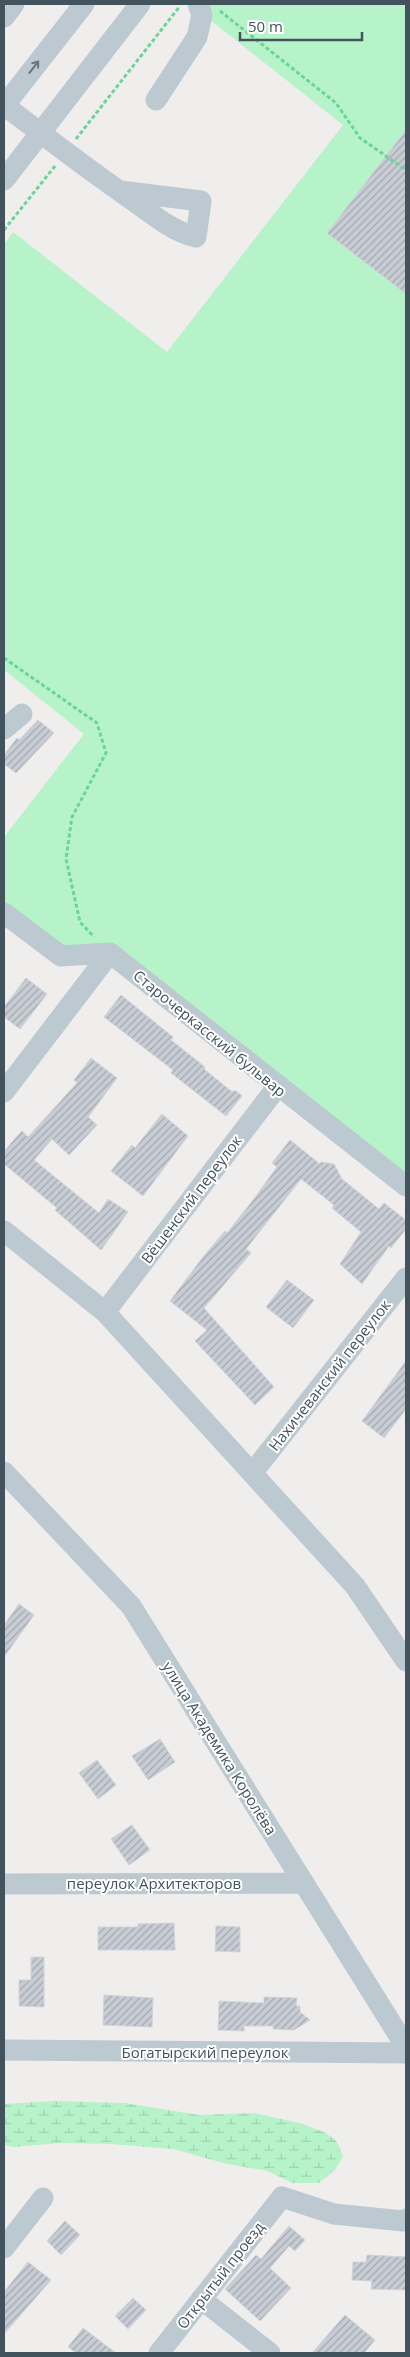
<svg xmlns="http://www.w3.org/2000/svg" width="410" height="2357" viewBox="0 0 410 2357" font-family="'Open Sans',sans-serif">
<defs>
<pattern id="wetland-marsh" width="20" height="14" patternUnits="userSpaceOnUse" patternTransform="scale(1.25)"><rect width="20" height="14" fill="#b6f3c9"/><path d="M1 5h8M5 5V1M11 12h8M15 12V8" fill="none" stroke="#9ed2af"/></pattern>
<pattern id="building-hatch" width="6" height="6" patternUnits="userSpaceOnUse" patternTransform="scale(1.25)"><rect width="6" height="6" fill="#c8ccd4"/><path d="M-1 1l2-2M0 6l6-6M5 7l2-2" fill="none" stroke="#a4a8af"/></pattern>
</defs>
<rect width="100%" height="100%" fill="#f0eded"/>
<!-- grass -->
<path fill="#b6f3c9" d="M190 4H406V1177L110 944 62 946 4 904V837L84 734 4 670V244L13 232 167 352 343 125Z"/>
<!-- wetland -->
<path fill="url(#wetland-marsh)" d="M54 2101 125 2103 199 2115 254 2113 300 2123 324 2132 336 2140 343 2156 335 2170 319 2183H292L268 2171 227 2164 173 2149 111 2144 61 2143 14 2147 4 2145V2104Z"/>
<!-- building -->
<path fill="url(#building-hatch)" stroke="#d0d4da" d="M406 130V294L327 233Z
M38 720 54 733 16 773 4 764V755L17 738 19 740Z
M26 978 47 994 20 1029 4 1017V1007Z
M121 995 173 1037 171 1040 205 1067 204 1069 231 1091H236L242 1096 226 1116 171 1073 173 1070 104 1017Z
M91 1058 117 1078 88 1117 97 1125 69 1155 52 1139 34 1160 99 1213 108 1199 128 1212 101 1250 55 1210 57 1208 4 1164V1152L11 1143 22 1131 28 1137 77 1083 74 1080Z
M162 1114 188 1136 143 1196 111 1171 132 1145 135 1148Z
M290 1140 320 1164 321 1162 334 1164 342 1179 379 1209 384 1203 406 1220V1229L391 1248 389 1246 362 1284 340 1264 361 1232 332 1208 334 1205 301 1179 246 1249 251 1253 204 1308 274 1387 255 1405 195 1341 207 1330 170 1301 203 1257 225 1231 227 1233 253 1200 277 1167 272 1163Z
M287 1280 314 1300 293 1328 266 1307Z
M406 1361V1409L384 1438 362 1421Z
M19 1604 34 1615 4 1657V1625Z
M160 1739 175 1762 148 1780 132 1756Z
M97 1760 116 1785 98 1799 79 1773Z
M132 1825 150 1850 129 1865 111 1839Z
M174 1923 175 1950H98V1927H138V1924Z
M216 1926 240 1927V1952L215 1951Z
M31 1957H44V2007L19 2006V1980H31Z
M104 1995 153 1998 152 2027 103 2025Z
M264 1997 297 1998 296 2006H300V2012L310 2020 294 2030 273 2029V2026H244V2031L218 2030 219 2001 264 2003Z
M65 2221 80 2235 61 2255 47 2241Z
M289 2226 305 2240 295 2251 289 2246 270 2268 291 2288 260 2321 225 2289 256 2255 261 2259Z
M367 2255 406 2257V2290L371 2289 372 2281 352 2280 353 2262H366Z
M28 2262 51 2280 4 2334V2292Z
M133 2298 146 2310 128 2329 115 2316Z
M345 2315 375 2340 364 2353H312Z
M83 2328 116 2353H76L68 2347Z"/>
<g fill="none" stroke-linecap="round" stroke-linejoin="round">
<!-- path -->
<path stroke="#6ad598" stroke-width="3" stroke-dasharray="4 2.5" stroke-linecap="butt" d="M220 11 336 103 360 138 406 170
M76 139 180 6
M4 230 55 166
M4 658 97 723 106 753 72 817 66 859 80 922 94 937"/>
<!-- minor -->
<path stroke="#bcc9d1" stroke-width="21" d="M4 17 14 4
M156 100 197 37 202 15 198 4
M4 105C46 137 87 169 131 199 151 213 171 231 196 237L201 201 120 191
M4 106 84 4
M4 180 140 4
M4 729 22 714
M4 913 61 956 110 953 406 1186
M4 1092 110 953
M4 1231 105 1312 355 1586 406 1661
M105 1312 277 1087
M4 1472 131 1606 406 2047
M253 1472 406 1278
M4 1884 304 1883
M4 2050 406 2053
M4 2248 43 2198
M201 2299 270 2353
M159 2353 282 2197 334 2214 403 2221 406 2219"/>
</g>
<!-- one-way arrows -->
<defs><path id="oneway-shaft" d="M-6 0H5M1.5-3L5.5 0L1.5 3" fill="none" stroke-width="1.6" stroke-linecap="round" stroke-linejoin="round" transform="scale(1.25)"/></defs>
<use stroke="#677680" href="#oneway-shaft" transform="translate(34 67) rotate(-52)"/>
<g text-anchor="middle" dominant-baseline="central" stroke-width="4" stroke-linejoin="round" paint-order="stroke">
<!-- street labels -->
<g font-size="15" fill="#43535d" stroke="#fff">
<text transform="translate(210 1033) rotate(39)">Старочеркасский бульвар</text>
<text transform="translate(191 1199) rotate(-53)">Вёшенский переулок</text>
<text transform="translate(329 1375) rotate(-52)">Нахичеванский переулок</text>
<text transform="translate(220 1748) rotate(58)">улица Академика Королёва</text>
<text x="154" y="1883">переулок Архитекторов</text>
<text x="205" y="2052">Богатырский переулок</text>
<text transform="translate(220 2275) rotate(-52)">Открытый проезд</text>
</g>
</g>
<!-- border -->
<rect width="410" height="2357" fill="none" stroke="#43535d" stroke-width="10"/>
<!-- scale -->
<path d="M240 32v8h122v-8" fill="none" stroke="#43535d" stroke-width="2.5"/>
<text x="248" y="32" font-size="15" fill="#43535d" stroke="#ffffff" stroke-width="4" paint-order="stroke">50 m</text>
</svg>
